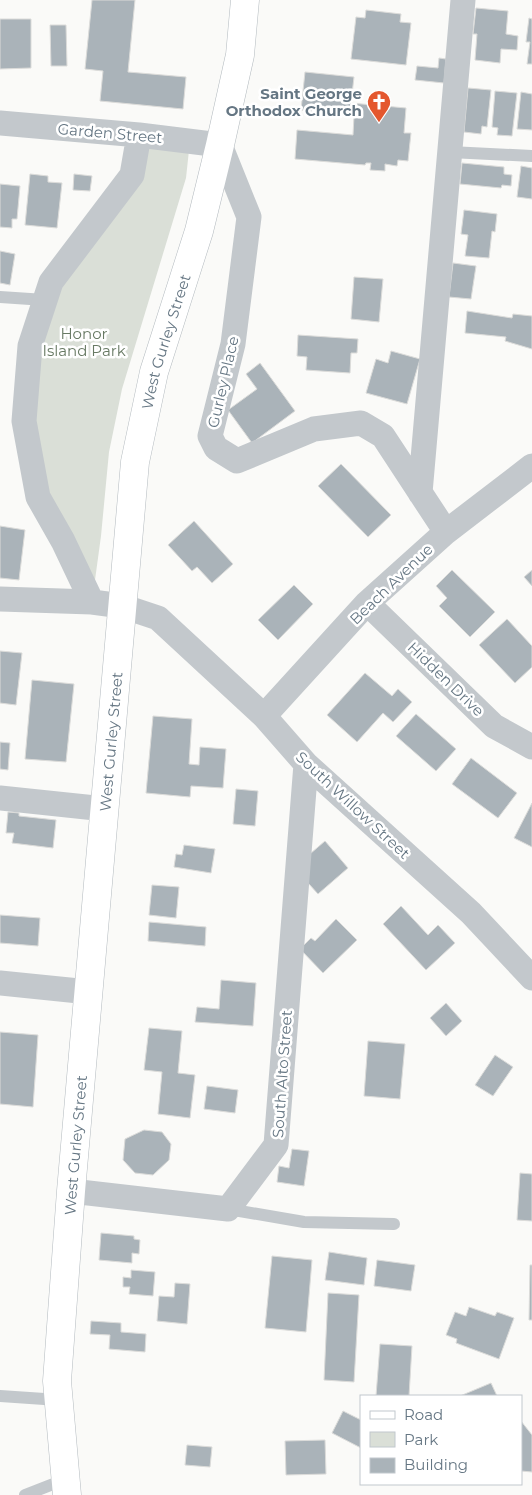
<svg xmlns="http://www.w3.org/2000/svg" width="532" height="1495" viewBox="0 0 532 1495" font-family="Montserrat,sans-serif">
<rect width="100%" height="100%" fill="#fafaf8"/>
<!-- green -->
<path fill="#dadfd7" d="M139 135 190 141 186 178 122 389 109 452 101 536 92 602 63 541 24 421 51 282 132 175Z"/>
<!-- building -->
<path fill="#aab3b9" stroke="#dcdcda" d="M92 0H135L128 72 186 77 183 109 100 101 103 71 85 69Z
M476 8 508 11 506 34 518 36 517 50 501 49 500 63 475 60 477 34H473Z
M366 10 401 14 400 22 411 23 406 65 351 59 356 17 365 18Z
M529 18 532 19V64H527L530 42H526Z
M0 19H31V68L0 69Z
M50 25H66L67 66H51Z
M439 58 446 59 444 83 415 80 417 66 438 68Z
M305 72 354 77 351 103 406 108 404 133H411L408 161 398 160 397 166 385 164V171L370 170 371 163H366L365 165 295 159 297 130 353 135 354 116 301 110Z
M468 88 491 90 487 127 482 126 481 134 464 132Z
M495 91 517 93 512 136 497 135 498 128 492 127Z
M521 92 532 94V130L517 129Z
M462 163 504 167V174L512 175 511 186 502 185 501 188 460 184Z
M521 166 532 168V199L517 197Z
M30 174 48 176V182L62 183 57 228 25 225Z
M74 174 92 176 90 191 73 190Z
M0 184 20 186 17 219H12V228L0 227Z
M464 210 497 214 495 232 492 231 489 258 465 256 468 235 461 234Z
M0 251 15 254 10 285 0 283Z
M453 263 476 266 471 299 449 297Z
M354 277 383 279 379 322 351 319Z
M467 311 512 318 513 314 532 316V349L505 341 506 337 465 333Z
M298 335 358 339 357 353H351L350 373 306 370 307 357 297 356Z
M391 351 420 359 407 404 366 393 376 359 388 363Z
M260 363 295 411 252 443 228 410 257 389 246 374Z
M341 464 391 515 368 537 318 486Z
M194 521 233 564 212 583 197 567 192 571 168 545Z
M0 526 25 530 19 580 0 578Z
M452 570 495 612 470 637 439 606 447 598 436 586Z
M532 570V586L524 577Z
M294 585 313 604 278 640 258 620Z
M507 619 532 646V667L515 683 479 645Z
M0 651 22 653 16 705 0 703Z
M365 673 392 696 398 689 412 702 393 722 383 713 357 742 327 715Z
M32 680 74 684 66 762 25 759Z
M416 714 456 749 436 771 396 736Z
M153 716 192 719 189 764 199 765 200 747 226 749 223 788 191 786 190 797 146 793Z
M0 742 10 743 8 770 0 769Z
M471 758 517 793 498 818 452 784Z
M236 789 258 791 255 826 233 824Z
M532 803V847L514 838Z
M8 812 19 813V816L56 820 53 848 12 843 14 833H6Z
M325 841 348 868 318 894 300 874 303 860Z
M184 845 215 849 211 873 174 867 176 854 182 855Z
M152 885 179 887 176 918 149 915Z
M401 906 428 935 438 925 455 943 426 970 383 924Z
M0 915 40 918 38 946 0 943Z
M336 919 357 940 323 973 300 949 311 938 315 941Z
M149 922 206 927 205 946 148 941Z
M221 980 256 983 253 1026 195 1022 197 1007 219 1009Z
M446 1003 462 1021 446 1036 430 1018Z
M149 1028 182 1031 178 1073 195 1075 190 1118 158 1114 162 1072 144 1070Z
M0 1032 38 1035 33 1107 0 1104Z
M368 1041 405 1044 400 1099 364 1096Z
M495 1055 513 1067 493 1096 475 1085Z
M207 1086 238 1090 235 1113 204 1109Z
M144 1130 162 1132 171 1144 169 1160 153 1175 135 1173 123 1160 125 1139Z
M292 1149 309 1151 304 1186 277 1182 279 1166 289 1168Z
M520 1173 532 1174V1221L517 1220Z
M101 1233 134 1236V1239L140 1240 139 1254 132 1253V1263L99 1260Z
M329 1252 367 1258 364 1285 325 1280Z
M272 1256 312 1260 306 1332 265 1328Z
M377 1260 415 1265 411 1291 374 1286Z
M530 1265H532V1320H529Z
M131 1270 155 1272 153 1296 129 1294 130 1287H123V1277L131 1278Z
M175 1283 190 1284 187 1324 157 1321 159 1296 174 1297Z
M328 1293 359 1295 354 1382 324 1380Z
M469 1307 495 1316 497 1312 514 1318 499 1359 456 1343 457 1339 446 1335 455 1312 466 1316Z
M91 1321 121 1323V1332L146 1334 145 1352 109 1349 110 1335 90 1334Z
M380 1344 412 1346 409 1396H376Z
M491 1383 497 1396H460Z
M343 1411 361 1420V1448L332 1433Z
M521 1421 532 1435V1472L521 1471Z
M325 1440 326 1474 286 1475 285 1441Z
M187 1445 212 1447 210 1467 185 1465Z"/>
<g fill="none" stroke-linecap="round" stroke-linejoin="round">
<!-- secondary casing -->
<g stroke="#b3babf" stroke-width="29">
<g id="secondary">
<path id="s1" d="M67 1495 57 1381 71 1191 135 462 154 372 199 231 220 145 240 55 245 0"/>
</g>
</g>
<!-- service -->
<path stroke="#c3c8cc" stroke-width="12" d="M450 152 532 156
M0 297 45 300
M228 1209 304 1222 394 1224
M0 1396 59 1400
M25 1495 66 1479"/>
<!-- minor -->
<path stroke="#c3c8cc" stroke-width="25" d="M0 123 139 135 220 145 249 217 233 344 210 436 216 448 237 461 314 429 361 423 383 436 446 532
M420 493 463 0
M0 599 92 602 122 606 158 618 264 716 306 764 471 913 532 978
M92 602 63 541 38 497 24 421 30 346 51 282 132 175 139 135
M367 603 494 726 532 747
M264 716 367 603 446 532 532 466
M0 798 105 809
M0 983 89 992
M71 1191 228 1209 276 1145 306 764"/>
<!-- secondary -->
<use href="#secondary" stroke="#fff" stroke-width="28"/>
</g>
<!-- icons -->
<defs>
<g id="church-pin" transform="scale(1.25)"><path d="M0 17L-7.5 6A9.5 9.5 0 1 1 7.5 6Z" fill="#e4572e" stroke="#fff"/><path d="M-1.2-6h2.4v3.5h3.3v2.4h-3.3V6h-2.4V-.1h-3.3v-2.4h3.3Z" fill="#fff"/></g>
</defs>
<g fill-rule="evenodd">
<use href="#church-pin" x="379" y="102"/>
</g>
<g text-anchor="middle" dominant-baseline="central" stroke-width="5" stroke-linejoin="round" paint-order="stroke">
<!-- poi labels -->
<g font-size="15" font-weight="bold" fill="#657683" stroke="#fff" text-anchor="end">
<text x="362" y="93">Saint George<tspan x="362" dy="17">Orthodox Church</tspan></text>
</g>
<!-- street labels -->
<g font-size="15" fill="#657683" stroke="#fff">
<text transform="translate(110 133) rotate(5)">Garden Street</text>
<text stroke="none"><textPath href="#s1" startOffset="1161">West Gurley Street</textPath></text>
<text transform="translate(223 382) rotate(-77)">Gurley Place</text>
<text transform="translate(391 584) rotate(-44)">Beach Avenue</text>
<text transform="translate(446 679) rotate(44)">Hidden Drive</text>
<text stroke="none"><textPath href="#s1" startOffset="756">West Gurley Street</textPath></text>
<text transform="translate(353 805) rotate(43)">South Willow Street</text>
<text transform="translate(282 1074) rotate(-86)">South Alto Street</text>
<text stroke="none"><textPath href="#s1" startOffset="351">West Gurley Street</textPath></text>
</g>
<!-- park labels -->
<g font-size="15" fill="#687a64" stroke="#fff">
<text x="84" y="333">Honor<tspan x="84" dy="17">Island Park</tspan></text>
</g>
</g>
<!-- legend -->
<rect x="360" y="1395" width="162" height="90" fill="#ffffff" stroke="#c1c8cd"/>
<rect x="370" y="1411" width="25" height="8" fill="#ffffff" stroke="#c1c8cd"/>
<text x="404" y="1420" font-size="15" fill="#657683">Road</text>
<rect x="370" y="1432" width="25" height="15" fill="#dadfd7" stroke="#c1c8cd"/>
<text x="404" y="1445" font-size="15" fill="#657683">Park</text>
<rect x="370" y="1458" width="25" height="15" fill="#aab3b9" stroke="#c1c8cd"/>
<text x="404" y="1470" font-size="15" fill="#657683">Building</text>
</svg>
